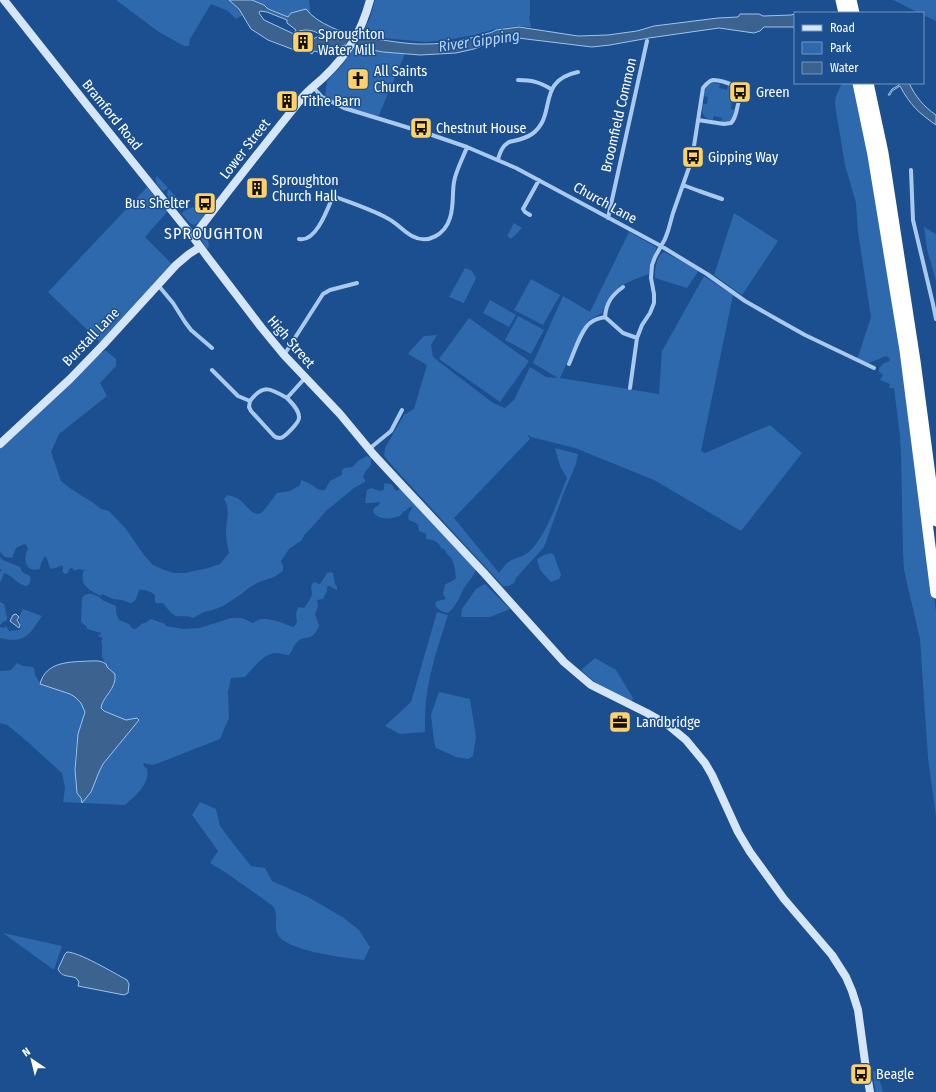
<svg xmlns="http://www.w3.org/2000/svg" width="936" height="1092" viewBox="0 0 936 1092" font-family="'Fira Sans Condensed',sans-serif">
<rect width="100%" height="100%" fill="#1b4f8f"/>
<!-- green -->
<path fill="#2e69ad" d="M116 0H229L236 5 243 15 236 19 228 11 211 4 190 39 189 46H184L159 32Z
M252 0H309L311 16C302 12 295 9 288 17L268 9 264 5Z
M375 0H530V16H529L531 27 518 26 495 29 475 35 446 40 426 42 361 36 370 18Z
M893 0H936V21L923 15V13H919Z
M355 47 383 52 405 54 379 115 378 116C364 112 334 106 325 95L327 81 342 65Z
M712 83 720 84 719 88 727 90 728 86C737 88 738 93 737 102L732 101 731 109 735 110C732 119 732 123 721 122L722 118 714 116 713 120C703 119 701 113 703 104H707L708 97 704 96C705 90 706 85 712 83Z
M842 83H855L876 194 922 495 936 612V816L928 758 920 639 904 570 903 552 901 453 900 436 894 388H889L890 384 880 380 883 375 879 372V368L884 363 890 361 889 358 886 356 864 365 857 360 871 317 858 232 856 203 845 165 836 111 835 102 836 96Z
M157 176 168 188 164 191C159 188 153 181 157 176Z
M147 187 167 212 145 237 173 265 102 344 48 292Z
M169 189 182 204 177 207 176 206C171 201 164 196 169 189Z
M194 207 200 209 206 213 209 210C193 230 194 229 179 210L182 213 187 209Z
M734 213 778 241 742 295 714 275Z
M514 223 522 228 511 239 507 236Z
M924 227 936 234V281L927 249Z
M206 229 209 246 207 249 201 239 202 235Z
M629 232 656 247V250L650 263 649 274 638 278 620 286 607 301 602 313 589 320 586 324 581 332 560 378 659 394 662 351 704 276 733 295 701 451 705 453 770 425 802 453 741 531 654 480 575 448 531 437 527 434 530 439 454 518 499 573C502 569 505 564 510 561 517 557 524 557 531 550 547 533 558 500 567 478L560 466 555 448 578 454 576 464 571 476 564 492 544 547 516 578 514 583 509 586H503L397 471 384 456 385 448 404 415 414 409 427 365 408 354 412 349 424 336 437 335 431 345 433 357 493 403 505 408 514 400 530 367 546 377 558 378 533 363 563 296 590 312Z
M664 252 699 270 687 288 655 278C655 268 656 257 664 252Z
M465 268 472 271 476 278 464 303 449 297Z
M531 279 560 295 543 325 514 310Z
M490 300 516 315 509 327 483 313Z
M518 316 544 330 531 354 505 340Z
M469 318 529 361 500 402 439 359Z
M105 350 116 359V366L100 383 107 396 59 434 51 452 61 481 71 489 92 502 101 509 109 511 126 529 144 555 153 565 164 570 174 573H185L208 568 220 564 229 553C228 546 226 540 226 533 226 521 231 511 224 499L227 495C232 496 237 497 241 501 246 505 253 517 261 513 264 511 274 497 277 493L290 491 300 485 301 480C304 481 308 482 310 484 316 487 318 491 325 490L330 481 342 475V471L344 468 352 467 358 461 367 456 371 458V465L365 472 363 477 365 480V482L354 488 326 511 312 527 305 534 302 540 289 549 281 561 283 566V571L274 577 259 582 250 587 240 595 223 606 213 610 204 612 193 618C187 615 182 617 176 616 171 614 166 607 163 603H156L155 601V595C152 592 144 589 139 590L136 599 133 602 130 603 122 600 113 599 102 594 101 596C95 593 84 588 83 581 82 577 83 573 84 570L77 569 75 571 72 568 69 569 68 573 65 574 62 571 63 568 62 565C45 574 52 565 45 556L41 563 40 569C26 573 22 560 28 549L26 545 24 544 16 548 12 558 5 557 0 552V444L70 379Z
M385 483C393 485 392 483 395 490L397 491 399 489 398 486 476 568C475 576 470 579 466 585 463 588 462 593 460 597 457 602 453 609 448 613 443 612 437 610 435 604L437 601 446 599 443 594C444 591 444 588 445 585 448 582 453 582 456 578 455 571 455 565 451 558 449 555 446 554 445 550L441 548C438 541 434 540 426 539V534L419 531 418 525 416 523 409 520 408 516 413 506 408 508 406 511H404L400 516C392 519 377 521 373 511L374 508 379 505 380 502 370 503H365L367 490 371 488 380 491 384 490V485Z
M551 553 554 555 561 575 559 579 551 582 540 570 537 559 544 555Z
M0 557 3 560 20 567 22 572 30 576C31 580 31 583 27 586 18 586 13 575 4 573L1 581 0 582V571L2 570 0 569Z
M330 572 333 573 335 584 337 587V590L329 586 327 587V591L323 599 317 600 318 606 315 614 319 626C311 644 307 633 297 642 293 645 293 651 289 655 284 655 280 653 276 653 263 654 253 668 245 677L231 678 228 692 229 718 220 739 159 763 152 765 144 763 143 765 147 769C150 785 135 796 125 805L63 802 65 788 62 773 21 736 7 725 0 723V671L11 670 17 663 23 666 33 667C35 670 34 671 35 674 36 678 39 680 40 684L41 685C54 689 75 691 82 704 87 714 81 723 79 733 75 748 73 776 77 791 78 795 81 798 82 802L103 764 139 720 137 718 126 721 104 711 101 708C102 700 113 690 115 680 116 673 111 672 108 668 106 666 104 662 103 659 100 654 104 647 101 641L103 638 98 636 99 634 101 635V633L87 629V627L81 622 82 598C86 592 93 593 99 597 101 598 102 600 104 601 108 603 112 604 116 606V613L118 617 119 620 129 624 132 628 135 629 140 626 141 624 145 623 151 619 165 624 166 626 183 629 200 628 231 618H242L253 623C255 622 259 619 262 619 272 618 284 624 294 627L297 622C296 617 295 611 299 607L304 608C306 606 312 597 312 594 312 588 309 587 314 582L319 584 321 583 327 573Z
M485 584 510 609 490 617H461L462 609 476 589Z
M0 602 4 604 7 617V620L3 622 0 625Z
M23 609 42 616C29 635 25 644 0 638V627L4 628 6 626 9 631 19 630 21 628 19 617Z
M437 612 448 615C439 643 429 672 426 701 425 711 425 722 425 732L400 734 385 726 411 702Z
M595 658 616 670 633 698 631 703 601 687 600 685H598L581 670Z
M439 692 470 699 476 737 473 756 468 759 456 757 436 748 434 741 431 715Z
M200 802 216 809 220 826 235 846 251 866 265 868 272 881 308 897 344 918 359 930 370 947 364 960C347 958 283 951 277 933 274 924 279 915 273 906L225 872 210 863 218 851 192 815Z
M3 933 62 946 54 970Z
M877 1070 883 1092H876L874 1083 873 1072Z"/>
<!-- water -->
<path fill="#3c6290" stroke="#9cc4f0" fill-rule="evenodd" d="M229 0H252L264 5 268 9 288 17 291 13 306 9C317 24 344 33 362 38 383 39 406 45 427 44 445 44 465 40 482 35 487 33 492 33 496 30L519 27 578 36 608 35 637 31 654 26 718 18 738 17 740 14H759L763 16 791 15 795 14V27H764L760 31 754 33 719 28 649 38 610 45 592 47 518 38 511 39 492 42 474 49 456 53 420 55 383 52 345 45C341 46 340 47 337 50 330 55 322 53 314 51L312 54 309 52V41L321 35C313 30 308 29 299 31L296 36 299 42 297 51 268 40 251 29 239 9ZM260 11 267 12 287 20V23L296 30 294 34 264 20 259 13Z
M899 83H909C915 96 924 107 936 115V125C919 113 910 105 900 86L892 91 890 95H888L892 89 899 85Z
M16 614 19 617 17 620 20 625 19 628 10 621 13 615Z
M90 661C96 661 100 660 106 664L107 667 115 674C117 689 102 697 101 708L104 711 126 720 137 718 139 720 103 764 99 772 91 792 82 803 81 798 77 793 75 770 78 734 85 712 81 703 75 697 70 694 40 684C46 661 70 662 90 661Z
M67 952C79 952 114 973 127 980L129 984 128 993 124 995 119 994 78 986 79 982 76 978C69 975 62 978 58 969L65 954Z"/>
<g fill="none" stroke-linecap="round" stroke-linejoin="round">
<!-- street -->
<path stroke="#a9c9ee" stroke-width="4" d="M518 80C532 80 539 82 551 89
M313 87 322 97 344 108 429 134 467 147 516 168 661 246 707 274 745 301 780 321 805 335 874 368
M498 159C500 153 502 146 509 142 517 140 525 139 532 134 558 115 535 81 578 72
M911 170 913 220 933 304 936 319
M683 185 699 191 722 199
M530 215 525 212 523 209 539 180
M608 218 647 41
M299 239C316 243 328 208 333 196 351 203 370 209 387 218 397 223 403 231 412 236 428 245 445 234 450 218 454 206 452 194 454 182 456 170 463 158 467 147
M158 285 173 303 185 322 191 330 212 348
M623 287C612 295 606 303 605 317L623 333 637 338
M284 355 323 294 330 290 357 283
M569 364C574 353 581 330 590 323 594 319 600 318 605 317
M212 370 238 396 250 401C263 384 270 388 287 398L305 378
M630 388 637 338 642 325 650 313 654 303V294L651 278 652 265 655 257 665 239 668 231 673 213 692 159 703 88C706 84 709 81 713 80 719 80 735 84 739 90 741 96 738 103 737 109 736 114 735 119 731 123L724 124 698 120
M250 401 249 407 251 411 274 436C275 437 278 438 280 438 284 438 300 422 299 417 299 410 292 403 287 398
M369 449 391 431 402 410"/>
<!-- secondary -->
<path stroke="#d6e6fa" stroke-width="8" d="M4 0 87 105 193 237 206 255 261 327 284 355 340 414 374 455 399 482 484 573 564 662 591 685 647 713 668 725 686 740 705 763 712 775 738 832 750 852 784 899 832 955 846 977 852 991 858 1010 866 1069 870 1092
M193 237C229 190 265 144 302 98 308 90 317 84 324 77 348 54 361 33 370 0
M0 444 70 379 103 345 176 265 189 254 200 247"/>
<!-- highway -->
<path stroke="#fff" stroke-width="11" d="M841 0 844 13
M851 0 854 13
M858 83 873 155 905 350 936 593
M868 83 883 153 915 361 936 521"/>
</g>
<!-- icons -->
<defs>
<g id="building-square" transform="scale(1.15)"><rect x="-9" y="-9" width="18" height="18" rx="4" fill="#ffd166" stroke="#1b4f8f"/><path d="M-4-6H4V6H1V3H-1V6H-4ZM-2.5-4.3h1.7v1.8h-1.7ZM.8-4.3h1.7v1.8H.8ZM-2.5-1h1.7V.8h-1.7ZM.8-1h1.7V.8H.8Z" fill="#111"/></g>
<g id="church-square" transform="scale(1.15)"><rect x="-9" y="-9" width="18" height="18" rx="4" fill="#ffd166" stroke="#1b4f8f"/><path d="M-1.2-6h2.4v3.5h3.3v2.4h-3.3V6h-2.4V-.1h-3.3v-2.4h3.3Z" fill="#111"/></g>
<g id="bus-square" transform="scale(1.15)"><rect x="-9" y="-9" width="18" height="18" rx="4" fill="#ffd166" stroke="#1b4f8f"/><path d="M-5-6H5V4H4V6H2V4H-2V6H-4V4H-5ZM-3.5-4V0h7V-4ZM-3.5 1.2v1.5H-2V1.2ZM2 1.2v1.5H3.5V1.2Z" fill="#111"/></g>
<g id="office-square" transform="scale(1.15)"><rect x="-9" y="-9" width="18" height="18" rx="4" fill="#ffd166" stroke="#1b4f8f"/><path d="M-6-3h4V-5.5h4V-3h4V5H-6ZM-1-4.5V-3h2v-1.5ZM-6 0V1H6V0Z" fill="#111"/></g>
</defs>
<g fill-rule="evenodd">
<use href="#building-square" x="303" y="42"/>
<use href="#church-square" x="358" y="79"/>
<use href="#bus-square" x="740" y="92"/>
<use href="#building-square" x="287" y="101"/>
<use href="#bus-square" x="421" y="128"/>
<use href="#bus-square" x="693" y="157"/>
<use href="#building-square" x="257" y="188"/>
<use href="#bus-square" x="205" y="203"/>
<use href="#office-square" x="620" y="722"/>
<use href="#bus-square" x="861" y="1074"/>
</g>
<g text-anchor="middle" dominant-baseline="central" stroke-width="3" stroke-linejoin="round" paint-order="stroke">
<!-- poi labels -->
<g font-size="14" fill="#fff" stroke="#1b4f8f" text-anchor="start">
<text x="318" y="34">Sproughton<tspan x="318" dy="16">Water Mill</tspan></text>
<text x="374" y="71">All Saints<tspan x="374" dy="16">Church</tspan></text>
<text x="756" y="92">Green</text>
<text x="302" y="101">Tithe Barn</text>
<text x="436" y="128">Chestnut House</text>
<text x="708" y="157">Gipping Way</text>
<text x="272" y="180">Sproughton<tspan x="272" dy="16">Church Hall</tspan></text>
<text x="190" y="203" text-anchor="end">Bus Shelter</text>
<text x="636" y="722">Landbridge</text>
<text x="876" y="1074">Beagle</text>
</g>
<!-- street labels -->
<g font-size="14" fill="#fff" stroke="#1b4f8f">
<text transform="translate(112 115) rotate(51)">Bramford Road</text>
<text transform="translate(619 115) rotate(-77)">Broomfield Common</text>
<text transform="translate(245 149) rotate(-52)">Lower Street</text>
<text transform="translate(605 203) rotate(29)">Church Lane</text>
<text transform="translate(91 337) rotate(-46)">Burstall Lane</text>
<text transform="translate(291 342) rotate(49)">High Street</text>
</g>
<!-- water labels -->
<g font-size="15" font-style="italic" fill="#b5d3f5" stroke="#1b4f8f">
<text transform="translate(479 41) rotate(-8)">River Gipping</text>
</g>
<!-- quarter labels -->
<g font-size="16" letter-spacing="1" fill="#fff" stroke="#1b4f8f">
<text x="214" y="233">SPROUGHTON</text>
</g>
</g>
<!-- legend -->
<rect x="794" y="12" width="130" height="72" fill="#1b4f8f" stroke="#7695bc"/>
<rect x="802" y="25" width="20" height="6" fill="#d6e6fa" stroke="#7695bc"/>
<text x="830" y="32" font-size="12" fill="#ffffff">Road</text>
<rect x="802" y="42" width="20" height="12" fill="#2e69ad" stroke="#7695bc"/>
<text x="830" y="52" font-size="12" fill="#ffffff">Park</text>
<rect x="802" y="62" width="20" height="12" fill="#3c6290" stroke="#7695bc"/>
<text x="830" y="72" font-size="12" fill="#ffffff">Water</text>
<!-- north arrow -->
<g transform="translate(32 1060) rotate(325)" stroke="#1b4f8f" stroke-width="3" paint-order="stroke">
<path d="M0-3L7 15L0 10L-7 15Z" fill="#ffffff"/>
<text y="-6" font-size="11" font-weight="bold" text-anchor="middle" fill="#ffffff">N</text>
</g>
</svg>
